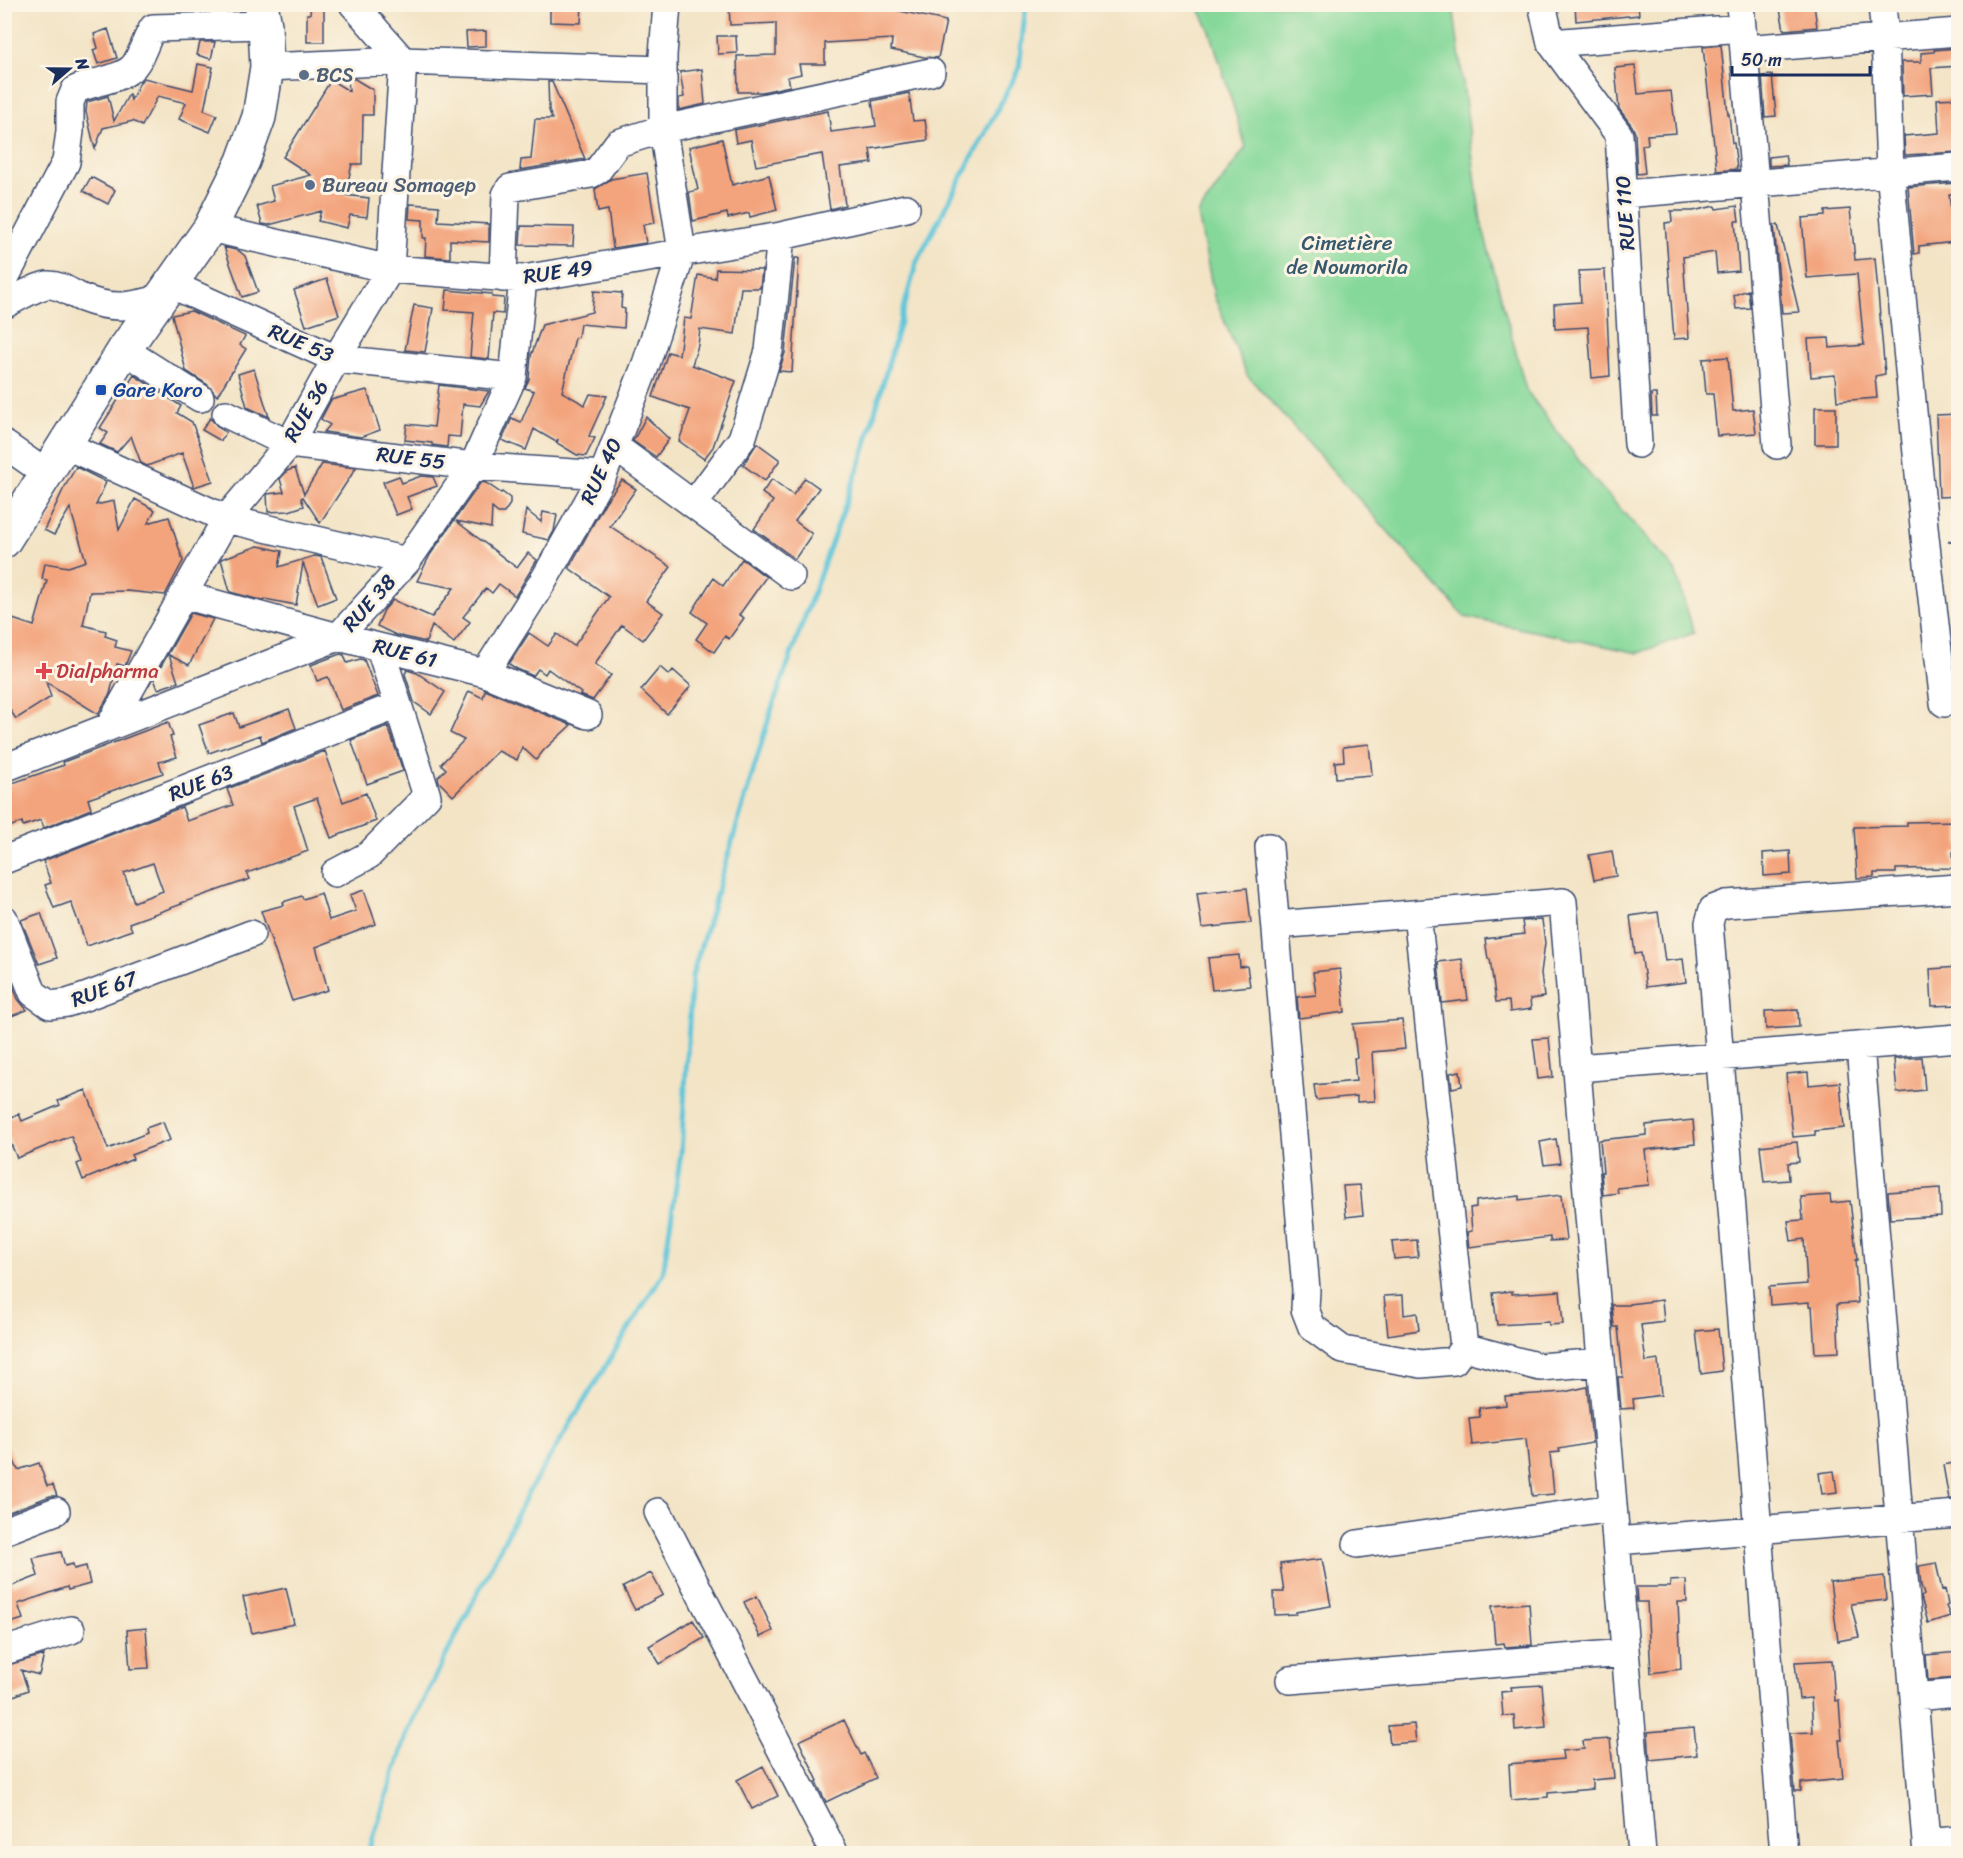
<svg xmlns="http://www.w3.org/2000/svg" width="1963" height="1858" viewBox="0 0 1963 1858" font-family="Sriracha,sans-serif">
<rect width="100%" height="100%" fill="#fcf5e5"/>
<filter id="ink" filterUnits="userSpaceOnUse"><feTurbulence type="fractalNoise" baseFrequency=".0167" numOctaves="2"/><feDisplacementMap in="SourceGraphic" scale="12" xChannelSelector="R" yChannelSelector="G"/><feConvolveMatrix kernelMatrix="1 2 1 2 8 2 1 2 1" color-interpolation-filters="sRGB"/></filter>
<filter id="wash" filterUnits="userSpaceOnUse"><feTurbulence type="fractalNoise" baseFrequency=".008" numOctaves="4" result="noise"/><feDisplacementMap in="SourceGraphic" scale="24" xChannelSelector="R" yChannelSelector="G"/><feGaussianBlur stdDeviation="1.35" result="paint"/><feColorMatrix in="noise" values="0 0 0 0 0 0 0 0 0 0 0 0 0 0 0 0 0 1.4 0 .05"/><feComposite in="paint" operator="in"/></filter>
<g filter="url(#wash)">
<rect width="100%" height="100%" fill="#f3e4c6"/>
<!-- green -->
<path fill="#85d89a" stroke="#50847c" stroke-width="1.5" d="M1197 5H1453L1481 222 1526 390 1590 475 1675 570 1694 633 1638 653 1465 617 1247 375 1214 296 1198 214 1246 147 1210 31Z"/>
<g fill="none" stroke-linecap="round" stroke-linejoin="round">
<!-- stream -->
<path stroke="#5dc5d9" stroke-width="5" d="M368 1854 407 1733 529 1491 663 1273 681 1153 692 976 772 708 863 455 917 261 1019 69 1026 4"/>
</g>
<g id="blocks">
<!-- building -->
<path fill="#f3a47d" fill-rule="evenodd" d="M311 4H324V42H307V14H310Z
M550 4H582L581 23 550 22Z
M729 4H890V9L946 21 938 58 924 57 891 50 892 39 825 43V64H799L801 74 788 77 790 86 762 92H738L737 56 776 55V23L730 25Z
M1575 4H1638L1639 15 1576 21Z
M1779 4H1814L1817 27 1784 30Z
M108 29 117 58 98 64 93 50 98 48 94 34Z
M486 31V46L467 47 466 32Z
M717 36H736L737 53 718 54Z
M200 42H215L211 59 197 55Z
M1721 45 1728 114H1729L1732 143H1734L1737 169 1717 171 1703 47Z
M1959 48V66L1931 68 1933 94 1903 96 1902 62H1921V53L1934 52V50Z
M198 64 213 67 204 110 217 115 210 132 179 119 186 103 158 96 142 126 133 121 103 128 95 149 86 112 87 102 108 96 114 121 129 94 131 100 140 82 144 78 193 90Z
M1635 66 1638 94 1671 91 1676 133 1647 135 1648 144 1642 145 1645 173 1637 174 1635 133 1632 126 1619 109 1615 68Z
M702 69 705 104 679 110V98L684 97 680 72Z
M1772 75 1776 116 1765 117 1762 76Z
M348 79H355L373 90V115H363L362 164H352L345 195 369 198 367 217 350 215 347 228 318 221 321 211 269 225 262 224 257 206 274 201 270 186 311 175 283 157 331 80 349 91Z
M548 82H552L585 159 520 170 521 160 531 159 535 119H552L549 110Z
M909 93 913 121 925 120 928 140 870 149 872 163 840 167 845 205 830 209 822 154 756 166 751 140 736 143 734 130 828 111 831 132 876 126 872 101Z
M1959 98V152L1905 155 1904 136 1939 133 1937 99Z
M722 139 732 185 769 175 777 210 750 217 749 213 728 218 727 213 693 221 689 192 698 190 689 147Z
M1785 155 1787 165 1769 166V157Z
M647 173 655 223 643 225 646 243 613 248 608 210 598 212 595 189 611 179Z
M91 177 115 190 108 204 83 191Z
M1956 183 1958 194H1949L1955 242 1919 246V253L1914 254 1908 187Z
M410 204 439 206 438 221 489 224V242L450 240V258L425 256 426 238H423V220L409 219Z
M1715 206 1716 209 1737 206 1739 221H1735L1739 271 1717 273 1715 252 1683 257 1689 338 1674 339 1665 223 1672 222 1671 211H1693Z
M1850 209 1855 260 1875 258 1885 374 1875 376 1877 398 1837 401 1835 375 1811 377 1808 339 1829 338 1830 348 1864 345 1857 274 1807 278 1802 218 1825 216V211Z
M1774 225H1778L1799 312 1782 313Z
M521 226 574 227 573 246 520 245Z
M224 247 239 251 245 256 258 292 242 297Z
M795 258H799L792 372 779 371 785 353Z
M716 269 762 270 760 288H741L735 334 700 329 698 345 692 365 736 381 713 447 704 459 679 441 690 410 653 397 668 352 679 355 684 318 691 319 698 275 715 278Z
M1605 270 1610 376 1592 378 1588 327 1555 329 1554 304 1581 302 1579 271Z
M327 279 339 315 306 326 294 290Z
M447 290 492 294V297L504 298 503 314 493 313 489 359 470 357 474 312 445 310Z
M1748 290 1750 308 1736 309 1734 295Z
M594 291 622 293 621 308 625 309 624 328 580 324 578 337 575 338 562 392 585 405 590 394 607 396 589 436 595 438 586 456 577 455 557 443 558 439 556 442 534 429 526 450 502 440 512 418 521 422 534 391 525 388 529 379 531 356 542 325 592 312Z
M414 305 433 308 425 352 405 350Z
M191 311 245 336 240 345 246 349 217 396 208 385 186 371 172 315Z
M1728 357 1733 411 1753 409 1756 433 1717 436 1713 394H1706L1703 359Z
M254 369 269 417 247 407 238 374Z
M134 375 181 406 177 413 192 422 213 481 194 487 182 453 147 466 141 463 131 436 117 452 100 444 108 433 100 428Z
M439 385 489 391 480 406 463 404 460 437 448 436 447 447 432 445V443L405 440 407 424 434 427Z
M367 390 380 430 361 437 324 432 330 425 321 419 331 400Z
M1651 394H1656L1657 416H1652Z
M1815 407H1836V444H1815Z
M1959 414V496L1939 497 1936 415Z
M646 417 669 439 656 457 633 441Z
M210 418 219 428 226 432 221 441 202 430Z
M757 443 780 460 765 481 743 465Z
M322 464 356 468 320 523 303 497 301 498 304 506 289 511 268 512 267 494 284 492 280 479 287 471 295 468 304 494Z
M76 467 106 482 96 505 114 501 119 530 135 499 155 510 148 523 169 517 183 561 165 595 127 591 90 592 83 625 106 631 105 636 117 640 115 647 131 651 125 666 117 664 110 694 98 714 46 682 51 697 16 719 4 701V616L34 626 47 580 42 579 45 563 68 567 86 561 70 508 54 535 44 530 63 490Z
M399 476 402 483 421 476 433 477 437 486 407 497 412 509 396 515 383 482Z
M805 478 819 488 795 521 812 534 795 559 754 529 773 501 762 493 772 479 793 495Z
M622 480 636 489 610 526 671 567 646 601 663 613 643 640 622 625 596 662 595 664 611 675 593 700 580 695 581 693 548 669 545 674 538 669 533 676 517 669 509 664 529 633 548 646 557 634 574 646 609 597 569 568 606 501Z
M481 482 486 483 501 493 502 492 510 498V504L504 513H498L492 508 491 528 456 521 517 568 528 553 537 560 517 593 515 596 499 584 492 593 486 588 463 617 470 622 454 643 432 626 426 642 396 635 377 626 384 610 393 600 432 617 454 588 417 581 430 555Z
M526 510 541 522 543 512 557 515 554 531 549 540 522 534Z
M258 546 282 551 279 567 314 556 321 557 336 598 318 605 303 563 296 605 265 599 264 601 230 592 221 559Z
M742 559 766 577 739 615 744 618 729 639 725 636 714 652 696 639 707 623 692 612 713 578 723 586Z
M191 613 213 619 189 665 169 655 178 682 158 689 154 679Z
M340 654 344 655 347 663 360 659 364 660 378 696 341 710 328 677 317 681 311 665Z
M660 667 669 675 673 670 691 686 667 714 641 690Z
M407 670 417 673 445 692 431 714 414 702 405 674Z
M485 690 571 725 544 750 536 760 522 747 517 760 498 751 453 796 439 782 438 777 446 769 441 764 464 740 450 733 469 691 483 698Z
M289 709 296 728 262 742 260 735 209 753 199 725 234 713 239 727Z
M168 722 173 736 170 737 177 757 159 762 163 773 88 799 91 809 44 828 41 820 23 826 22 822 4 829V786L64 765 63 762Z
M388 726 403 771 367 784 351 740Z
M1369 744 1372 775 1336 778 1335 762 1344 761 1343 747Z
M325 751 343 802 366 793 376 821 331 838 317 798 294 806 308 851 247 873 250 879 181 903 182 904 129 923 132 930 87 946 71 902 54 908 45 885 51 883 43 861 182 807 187 821 233 805 227 789ZM153 863 163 891 134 902 124 873Z
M1959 821V852H1953L1954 868 1896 869V873H1874V877L1857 878 1854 827 1907 826V822Z
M1612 851 1616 876 1594 880 1589 855Z
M1790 851 1791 874 1764 876 1763 853Z
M1247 888 1251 923 1202 928 1197 893Z
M364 890 376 924 316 947 328 990 292 1001 261 911 284 905 283 902 302 896 303 899 321 893 329 920 356 911 350 895Z
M1658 912 1665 961 1683 959 1686 982 1646 987 1641 953 1635 954 1630 916Z
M41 913 57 958 39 964 21 920Z
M1542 920 1545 943 1541 973 1544 997 1530 999 1531 1009 1510 1012 1509 1001 1496 1002 1490 959H1488L1485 939 1524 934 1522 921Z
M1239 955 1240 967 1247 966 1250 986 1212 990 1208 958Z
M1462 959 1468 1000 1442 1003 1438 962Z
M1959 967V1005L1932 1006 1930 969Z
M1340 969 1345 1012 1299 1018 1297 997 1316 995 1313 972Z
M13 986 18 999 27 1010 4 1019V990Z
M1798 1010 1799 1027 1766 1029 1765 1011Z
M1402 1020 1405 1049 1372 1052 1375 1101 1357 1102V1096L1316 1100 1314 1085 1356 1081 1354 1058H1357L1353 1024Z
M1549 1038 1553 1077 1538 1079 1533 1039Z
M1922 1057 1925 1090 1897 1093 1894 1059Z
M1460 1071 1462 1086 1452 1088 1450 1073Z
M1808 1072 1809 1085 1840 1082 1844 1128 1815 1131V1135L1793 1137 1786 1074Z
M86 1090 108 1149 147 1133 146 1128 163 1122 170 1140 131 1155 133 1159 83 1180 77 1164 81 1162 71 1136 17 1158 4 1128V1120L19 1114 22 1121 60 1105 58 1101Z
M1693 1120 1695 1144 1645 1150 1649 1185 1617 1188 1618 1193 1603 1195 1601 1172H1603L1600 1140 1646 1135V1125Z
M1556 1139 1560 1163 1544 1165 1540 1142Z
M1797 1142 1799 1162 1788 1163 1789 1180 1764 1182 1760 1146Z
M1360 1185 1363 1215 1346 1217 1343 1186Z
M1940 1188 1941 1216 1890 1219 1888 1192Z
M1561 1195 1566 1240 1550 1241V1237L1469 1247 1467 1232 1472 1231 1470 1208 1476 1207V1201L1519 1196V1200Z
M1830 1195 1831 1203 1850 1201 1857 1260H1855L1858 1303 1837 1304 1839 1352 1815 1353 1812 1306H1809V1302L1770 1305 1769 1287 1807 1284 1804 1239 1791 1241 1788 1221 1803 1220 1801 1197Z
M1417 1240 1418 1257 1394 1259 1392 1242Z
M1512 1291V1294L1560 1291 1563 1324 1549 1325V1322L1497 1325 1493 1293Z
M1403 1295 1404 1315 1417 1313 1419 1330 1388 1335 1384 1296Z
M1662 1300 1664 1322 1641 1325 1646 1362 1658 1360 1661 1395 1633 1399 1634 1408 1621 1409 1618 1377H1623L1618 1327H1614L1612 1305H1629V1304Z
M1718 1329 1722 1371 1701 1374 1696 1331Z
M1587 1387 1592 1443 1559 1449 1560 1452 1550 1453 1554 1494 1532 1496 1526 1439 1472 1445 1469 1418 1480 1417 1479 1408 1506 1405 1505 1396 1564 1392Z
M4 1438 18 1470 39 1463 47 1486 53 1485 57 1496H50L4 1514Z
M1959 1462V1499H1949L1943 1465Z
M1834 1471 1837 1492 1822 1494 1819 1473Z
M61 1552 65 1566 73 1564 74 1569 86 1566 90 1584 68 1590 67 1587 18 1604 23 1619 4 1625V1572H7L12 1586 38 1576 33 1558Z
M1322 1559 1331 1606 1296 1612V1614L1275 1615 1274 1592H1284L1280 1564Z
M1936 1563 1942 1590 1945 1589 1948 1605 1946 1606 1950 1616 1928 1623 1921 1597 1924 1595 1921 1585 1919 1566Z
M651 1573 663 1595 635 1610 623 1587Z
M1884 1576 1886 1600 1851 1604 1859 1637 1838 1641 1830 1582Z
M1686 1580 1687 1602H1678L1681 1669 1651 1673 1647 1602H1637L1636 1587H1670V1581Z
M286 1588 294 1624 252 1633 243 1597Z
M757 1596 773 1631 760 1637 744 1602Z
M1529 1603 1532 1645 1505 1647 1504 1643 1495 1644 1492 1606Z
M693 1620 704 1638 660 1664 649 1646Z
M146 1628 149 1668 130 1669 127 1630Z
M1959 1652V1678L1928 1680 1926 1655Z
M44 1655 39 1675 21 1670 28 1690 4 1700V1666Z
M1832 1660 1835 1701 1839 1700 1840 1715 1842 1740H1839L1843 1779 1801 1783V1791H1795L1790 1733 1813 1732 1811 1698 1799 1699 1795 1662Z
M1542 1685 1546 1727 1515 1730 1514 1715 1503 1716 1501 1692 1512 1691 1511 1687Z
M844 1720 861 1755 864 1753 876 1778 826 1802 816 1782 818 1781 799 1741Z
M1414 1724 1416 1742 1390 1744 1388 1726Z
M1694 1728 1697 1755 1650 1760 1648 1732Z
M1610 1739 1614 1778 1592 1780V1789L1548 1793V1797L1511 1800 1509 1764 1563 1759 1562 1751 1584 1749 1583 1741Z
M763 1766 778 1796 752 1809 737 1780Z"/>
</g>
</g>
<g filter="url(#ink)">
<use href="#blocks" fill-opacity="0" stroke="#3b4a6e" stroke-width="1.5"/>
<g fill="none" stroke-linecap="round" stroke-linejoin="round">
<!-- minor casing -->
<g stroke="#3b4a6e" stroke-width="30">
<path id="minor" d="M353 4 403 61
M1542 4 1551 43 1619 135 1638 444
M1740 4 1777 445
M1882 4 1885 37 1890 171 1925 537 1944 703
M1551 43 1742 28
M1744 49 1958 32
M267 67 403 61 663 70
M1624 194 1958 167
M210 228 390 269 523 279 781 236 906 208
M503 278 506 195 510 188 591 174 598 170 618 143 663 129 931 72
M4 280 66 162 70 131V102L75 90C92 81 126 80 136 63 143 52 146 39 153 28L265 25
M170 284 336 359 513 377
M4 305C15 299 35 287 47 285 60 284 70 293 82 298 113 310 128 307 159 299
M124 350 200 398
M226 414 289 444 473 466 603 475
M4 444 47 474
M65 445 226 519 407 561
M614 446 791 576
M694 504 742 439 769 351 781 236
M183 595 338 637 485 673 588 715
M485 673 545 578 603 475 646 364 682 252 663 129V55L667 4
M109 727 226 519 289 444 336 359 390 269 403 61
M4 768 338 637 407 561 473 466 513 377 523 279
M1269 847 1306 1290 1305 1309 1312 1327 1343 1350 1421 1364 1454 1361 1464 1347 1417 914
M4 860 398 705
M335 873 369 855 427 796 380 648
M4 919 33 993 50 1005 67 1003 85 997 251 934
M1276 925 1563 902 1642 1854
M1860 1046 1927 1854
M1577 1068 1958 1038
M1464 1347 1540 1367 1601 1362
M658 1512 835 1854
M4 1531 56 1511
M1616 1541 1958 1514
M1357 1544 1613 1508
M4 1651 71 1630
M1290 1680 1625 1653
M1914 1697 1958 1693
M1926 1843 1958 1840
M1784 1854 1709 923 1713 909 1726 904 1958 888"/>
</g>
<!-- highway casing -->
<g stroke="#3b4a6e" stroke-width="36">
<path id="highway" d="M4 541 124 350 210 228 243 161 259 117 267 67 265 25 261 4"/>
</g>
<!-- path -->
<path stroke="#3b4a6e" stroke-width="3" stroke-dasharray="4.5 4.5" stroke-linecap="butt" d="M1948 541 1958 543"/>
<!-- minor -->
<use href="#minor" stroke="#fff" stroke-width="27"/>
<!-- highway -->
<use href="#highway" stroke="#fff" stroke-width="33"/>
</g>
</g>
<!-- markers -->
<g fill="#5c6f8a" stroke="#fcf5e5" stroke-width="2">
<circle cx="304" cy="75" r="6"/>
<circle cx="310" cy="185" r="6"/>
</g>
<rect fill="#1a4fb4" stroke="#fcf5e5" stroke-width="2" x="95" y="384" width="12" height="12" rx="3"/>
<path fill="#e0444e" stroke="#fcf5e5" stroke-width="2" d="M41 662h6v6h6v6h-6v6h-6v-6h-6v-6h6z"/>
<g text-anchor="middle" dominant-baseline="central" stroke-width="6" stroke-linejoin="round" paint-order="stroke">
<!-- service labels -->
<g font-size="21" fill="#4e5e75" stroke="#fcf5e5" text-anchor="start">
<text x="316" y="75">BCS</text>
<text x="322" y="185">Bureau Somagep</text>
</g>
<!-- street labels -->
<g font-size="21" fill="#1b2f5e" stroke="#fcf5e5">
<text transform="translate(1625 213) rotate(-94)">RUE 110</text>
<text transform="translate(558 272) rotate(-8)">RUE 49</text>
<text transform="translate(301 343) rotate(23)">RUE 53</text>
<text transform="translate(306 411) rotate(-60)">RUE 36</text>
<text transform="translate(411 458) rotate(7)">RUE 55</text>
<text transform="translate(601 471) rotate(-65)">RUE 40</text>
<text transform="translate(369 603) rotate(-48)">RUE 38</text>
<text transform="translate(405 653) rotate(14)">RUE 61</text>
<text transform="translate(201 783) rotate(-21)">RUE 63</text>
<text transform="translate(104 989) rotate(-20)">RUE 67</text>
</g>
<!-- park labels -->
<g font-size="21" fill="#36596d" stroke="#fcf5e5">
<text x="1347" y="243">Cimetière<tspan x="1347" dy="24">de Noumorila</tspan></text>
</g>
<!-- transit labels -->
<g font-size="21" fill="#164399" stroke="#fcf5e5" text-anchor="start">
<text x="113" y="390">Gare Koro</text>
</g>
<!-- health labels -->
<g font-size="21" fill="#be3a42" stroke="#fcf5e5" text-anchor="start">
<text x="56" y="671">Dialpharma</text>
</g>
</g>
<!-- margin -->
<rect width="1963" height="1858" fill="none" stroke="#fcf5e5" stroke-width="24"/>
<!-- north arrow -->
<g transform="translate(69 69) rotate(70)" stroke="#fcf5e5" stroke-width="4.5" paint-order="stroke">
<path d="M0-4.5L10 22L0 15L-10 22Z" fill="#1b2f5e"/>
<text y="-9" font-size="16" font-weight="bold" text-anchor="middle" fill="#1b2f5e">N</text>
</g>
<!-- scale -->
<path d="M1732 66v9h138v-9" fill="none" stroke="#1b2f5e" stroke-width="3"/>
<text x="1741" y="66" font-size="18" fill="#1b2f5e" stroke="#fcf5e5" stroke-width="4.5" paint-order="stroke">50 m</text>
</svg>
